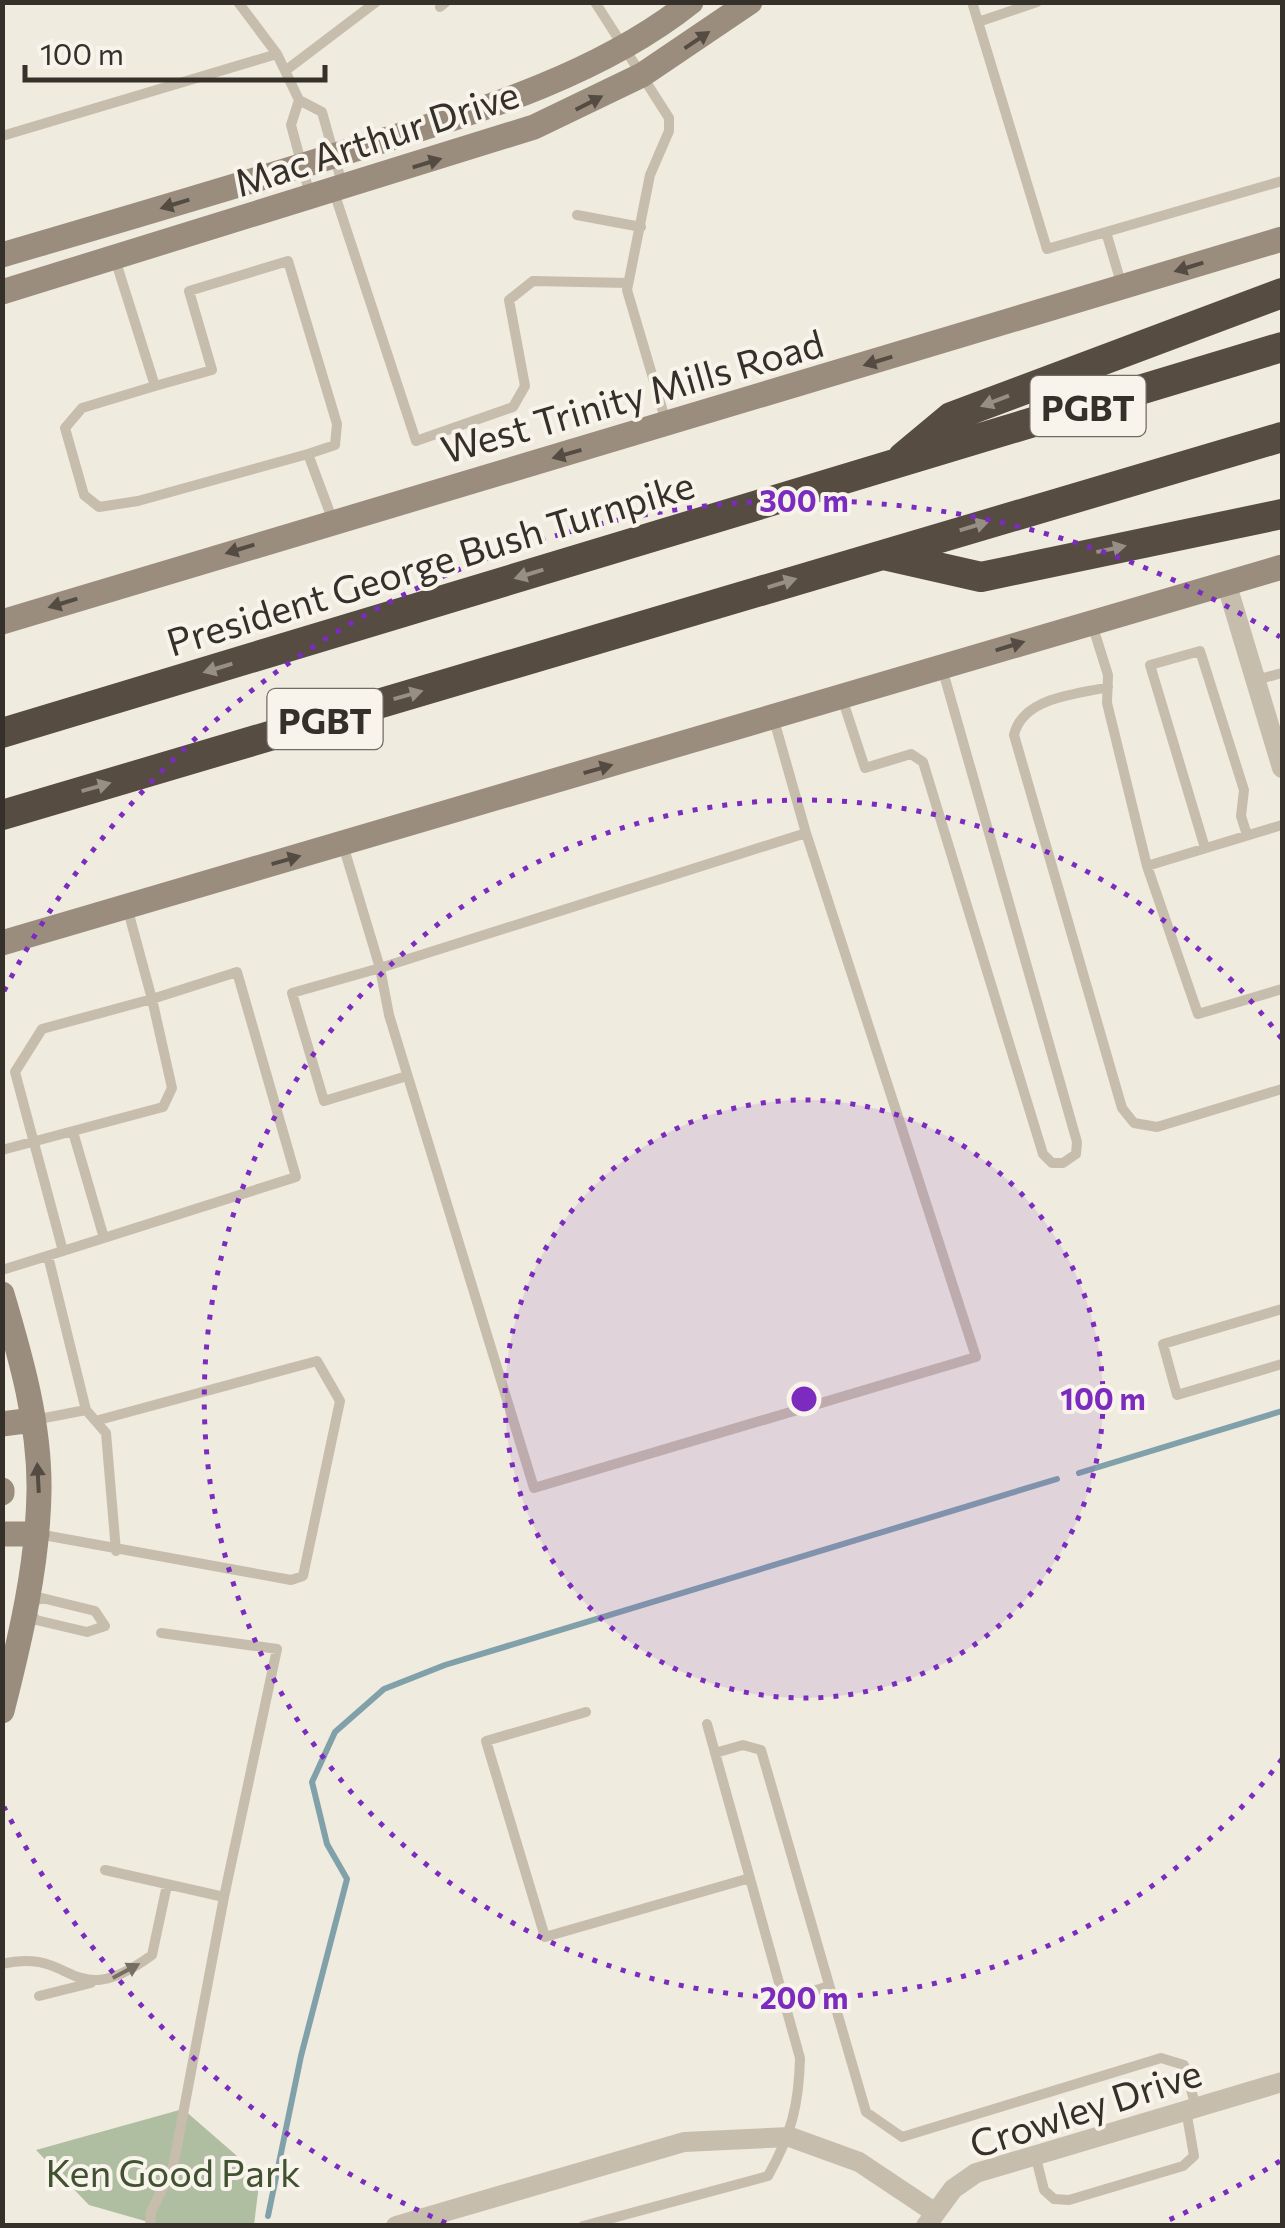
<svg xmlns="http://www.w3.org/2000/svg" width="1285" height="2228" viewBox="0 0 1285 2228" font-family="Commissioner,sans-serif">
<rect width="100%" height="100%" fill="#f0ebdf"/>
<!-- green -->
<path fill="#afbea0" d="M183 2109 260 2176 254 2225H159L89 2205 36 2150Z"/>
<g fill="none" stroke-linecap="round" stroke-linejoin="round">
<!-- stream -->
<path stroke="#81a1aa" stroke-width="6" d="M1079 1473 1282 1411
M268 2216 301 2056 347 1879 327 1844 312 1782 335 1732 384 1689 445 1665 1057 1479"/>
<!-- lane -->
<path stroke="#c7bdac" stroke-width="10" d="M238 2 277 54 299 100 322 112 343 187
M595 2 669 118V131L650 175 627 290 666 422
M972 2 1047 249 1106 232 1122 286
M440 7 446 2
M978 22 1037 2
M285 71 376 2
M299 100 291 125 310 195
M2 136 277 54
M334 192 416 441 513 407 525 386 509 300 533 281 628 283
M577 215 641 227
M1106 232 1282 181
M115 259 155 386 82 408 65 428 84 495 99 507 138 501 308 454 333 521
M155 386 212 370 189 291 288 261 337 424 335 445 308 454
M1092 624 1108 675 1107 703 1147 866
M1256 680 1282 673
M1108 687C1075 695 1023 697 1014 735L1122 1108 1134 1123 1157 1127 1282 1089
M842 698 865 768 911 754 923 762 1043 1154 1052 1163H1063L1076 1154 1077 1142 942 668
M1282 825 1147 866 1198 1014 1282 989
M343 845 380 968 806 833 774 720
M1205 848 1150 665 1200 651 1244 790 1241 816 1247 835
M407 1076 324 1101 292 993 380 968 389 1015 534 1488 976 1357 806 833
M73 1132 104 1238
M2 1150 163 1107 172 1088 152 999 237 972 296 1177 63 1251 15 1072 42 1029 152 999 127 907
M48 1256 86 1410
M2 1270 63 1251
M1282 1309 1163 1344 1177 1395 1282 1364
M34 1420 86 1410 106 1433 116 1551
M38 1534 291 1580 303 1576 340 1401 317 1361 99 1420
M42 1598 95 1611 105 1626 87 1632 36 1620 25 1605Z
M586 1712 486 1741 545 1937 750 1878
M715 1753 743 1745 761 1750 866 2112 902 2137 1161 2058 1184 2065 1196 2107
M105 1870 224 1897 277 1649 161 1633
M2 1964C75 1946 70 2015 152 1955L167 1885
M39 1996 91 1983
M784 2000 829 1986
M1035 2154 1044 2190 1054 2199 1069 2200 1183 2166 1194 2156 1186 2110
M150 2226 151 2212 173 2167 224 1897
M583 2226 768 2176C791 2135 799 2105 800 2058L707 1724"/>
<!-- street -->
<path stroke="#c7bdac" stroke-width="20" d="M1226 582 1282 768
M396 2226 684 2142 790 2137 859 2162 934 2212
M926 2226 953 2189 976 2173 1282 2082"/>
<!-- secondary -->
<path stroke="#9b8d7e" stroke-width="25" d="M2 255C121 220 241 185 359 148 472 113 597 77 691 2
M2 292 534 127 642 75 750 2
M2 622 1282 239
M2 943 1282 567
M2 1294C21 1358 40 1424 39 1491 38 1565 20 1640 2 1711
M2 1424 33 1420
M2 1490V1493
M2 1534H37"/>
<!-- highway -->
<path stroke="#564c42" stroke-width="30" d="M903 457 951 417 1282 293
M884 555 981 577 1282 514
M2 733 1282 347
M2 815 1282 437"/>
</g>
<!-- one-way arrows -->
<defs><path id="oneway-solid" d="M-6-.8H1V-3.2L6.5 0L1 3.2V.8H-6Z" transform="scale(2.5)"/></defs>
<g fill="#544c43">
<use href="#oneway-solid" transform="translate(697 40) rotate(-34)"/>
<use href="#oneway-solid" transform="translate(589 103) rotate(-27)"/>
<use href="#oneway-solid" transform="translate(427 163) rotate(-17)"/>
<use href="#oneway-solid" transform="translate(175 204) rotate(163)"/>
<use href="#oneway-solid" transform="translate(1189 267) rotate(163)"/>
<use href="#oneway-solid" transform="translate(878 361) rotate(163)"/>
<use href="#oneway-solid" transform="translate(567 454) rotate(164)"/>
<use href="#oneway-solid" transform="translate(240 549) rotate(163)"/>
<use href="#oneway-solid" transform="translate(63 603) rotate(163)"/>
<use href="#oneway-solid" transform="translate(1010 646) rotate(-17)"/>
<use href="#oneway-solid" transform="translate(598 769) rotate(-16)"/>
<use href="#oneway-solid" transform="translate(286 860) rotate(-16)"/>
<use href="#oneway-solid" transform="translate(38 1478) rotate(-93)"/>
</g>
<g fill="#978f86">
<use href="#oneway-solid" transform="translate(995 401) rotate(159)"/>
<use href="#oneway-solid" transform="translate(974 526) rotate(-17)"/>
<use href="#oneway-solid" transform="translate(1111 549) rotate(-12)"/>
<use href="#oneway-solid" transform="translate(529 574) rotate(163)"/>
<use href="#oneway-solid" transform="translate(782 583) rotate(-17)"/>
<use href="#oneway-solid" transform="translate(218 668) rotate(163)"/>
<use href="#oneway-solid" transform="translate(408 695) rotate(-16)"/>
<use href="#oneway-solid" transform="translate(96 787) rotate(-16)"/>
</g>
<use fill="#776f64" href="#oneway-solid" transform="translate(126 1971) rotate(-28)"/>
<!-- distance rings -->
<circle cx="804" cy="1399" r="299" fill="#7b2cbf" fill-opacity=".12"/>
<g fill="none" stroke="#7b2cbf" stroke-width="5" stroke-dasharray="5 10">
<circle cx="804" cy="1399" r="299"/>
<path d="M1282 1759A599 599 0 1 1 1282 1039"/>
<path d="M1280 2161A898 898 0 0 1 1162 2223M446 2223A898 898 0 0 1 4 1807M4 991A898 898 0 0 1 1280 637"/>
</g>
<g text-anchor="middle" dominant-baseline="central" stroke-width="8" stroke-linejoin="round" paint-order="stroke">
<!-- shield labels -->
<g fill="#f8f4eb" stroke="#706b64" stroke-width="2.5">
<rect x="1030.5" y="376" width="115" height="60" rx="8"/>
<rect x="267.5" y="689" width="115" height="60" rx="8"/>
</g>
<g font-size="35" font-weight="bold" fill="#36302a">
<text x="1088" y="406">PGBT</text>
<text x="325" y="719">PGBT</text>
</g>
<!-- street labels -->
<g font-size="38" fill="#36302a" stroke="#f8f4eb">
<text transform="translate(376 137) rotate(-18)">Mac Arthur Drive</text>
<text transform="translate(632 395) rotate(-16)">West Trinity Mills Road</text>
<text transform="translate(430 562) rotate(-17)">President George Bush Turnpike</text>
<text transform="translate(1085 2107) rotate(-18)">Crowley Drive</text>
</g>
<!-- park labels -->
<g font-size="38" fill="#405230" stroke="#f8f4eb">
<text x="173" y="2171">Ken Good Park</text>
</g>
</g>
<circle cx="804" cy="1399" r="15" fill="#7b2cbf" stroke="#f8f4eb" stroke-width="5"/>
<g font-size="30" text-anchor="middle" font-weight="bold" fill="#7b2cbf" stroke="#f8f4eb" stroke-width="8" stroke-linejoin="round" paint-order="stroke">
<text x="804" y="512">300 m</text>
<text x="1103" y="1410">100 m</text>
<text x="804" y="2009">200 m</text>
</g>
<!-- border -->
<rect width="1285" height="2228" fill="none" stroke="#36302a" stroke-width="10"/>
<!-- scale -->
<path d="M25 65v15h300v-15" fill="none" stroke="#36302a" stroke-width="5"/>
<text x="40" y="65" font-size="30" fill="#36302a" stroke="#f8f4eb" stroke-width="8" paint-order="stroke">100 m</text>
</svg>
